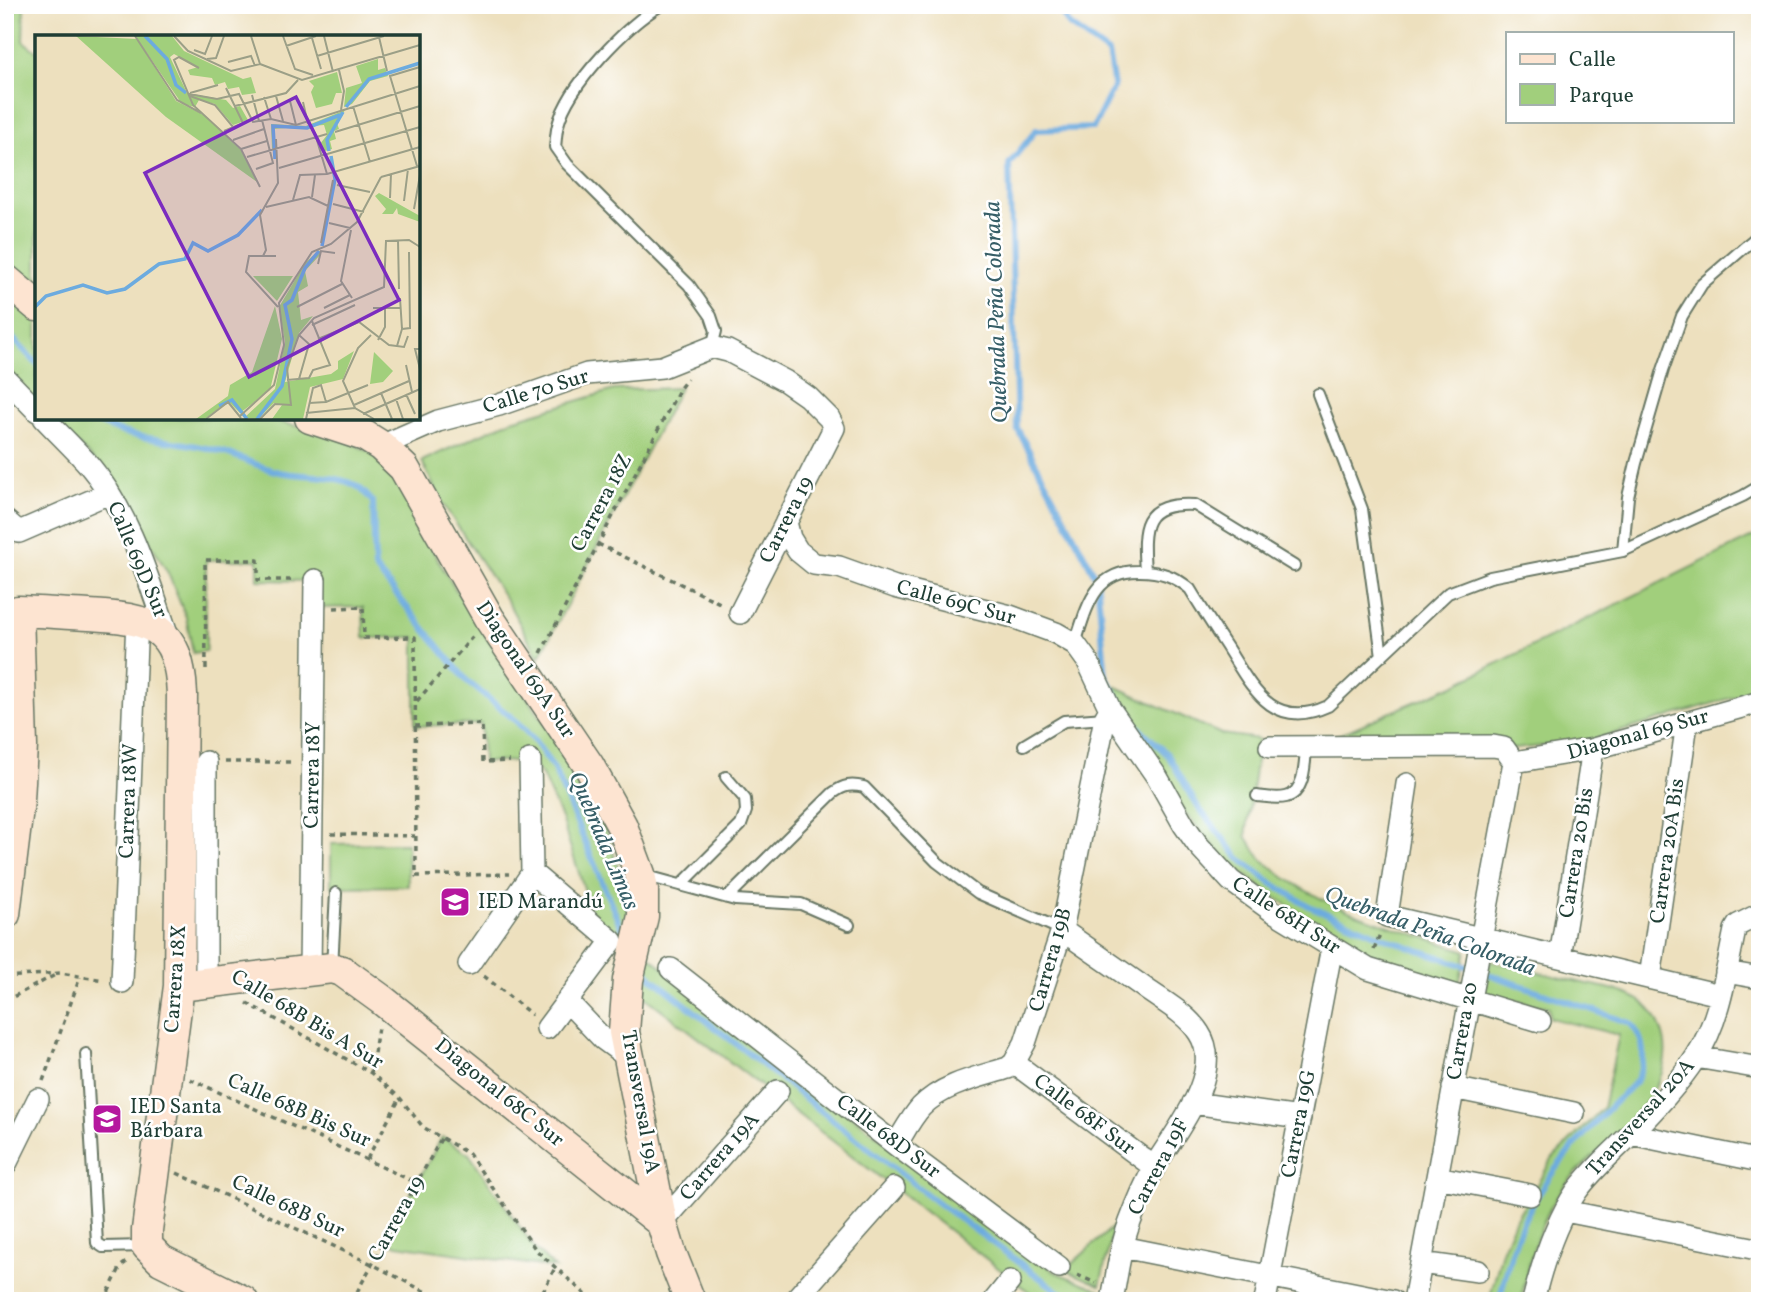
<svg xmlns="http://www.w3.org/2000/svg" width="1765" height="1306" viewBox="0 0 1765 1306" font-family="Vollkorn,serif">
<rect width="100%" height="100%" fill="#fff"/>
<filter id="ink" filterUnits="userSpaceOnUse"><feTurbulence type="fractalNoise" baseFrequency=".0143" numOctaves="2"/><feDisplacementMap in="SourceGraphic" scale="14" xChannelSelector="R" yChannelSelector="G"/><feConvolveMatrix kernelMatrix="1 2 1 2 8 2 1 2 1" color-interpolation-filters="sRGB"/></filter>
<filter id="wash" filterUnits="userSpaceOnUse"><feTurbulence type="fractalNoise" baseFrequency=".00686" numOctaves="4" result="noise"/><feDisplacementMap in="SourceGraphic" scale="28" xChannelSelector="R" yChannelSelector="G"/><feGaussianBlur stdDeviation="1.57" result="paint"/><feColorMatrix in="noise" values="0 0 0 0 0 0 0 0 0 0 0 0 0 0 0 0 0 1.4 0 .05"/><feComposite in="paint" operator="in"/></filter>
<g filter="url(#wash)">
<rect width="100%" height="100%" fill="#ede0be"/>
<!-- green -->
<path fill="#a1cf7c" stroke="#608658" stroke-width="2" d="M5 5H24L23 41 37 52V287L5 262Z
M5 296 37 321V406L5 376Z
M680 388 539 658 507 601 439 498 422 461 512 420 614 390Z
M50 418H259L333 434 378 456 403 491 434 553 454 587 589 790 609 838 626 893 628 926 612 941 597 928 561 818 542 775 530 761 483 762 481 724 415 726V637L364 638 363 607 315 608V581L258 580V560H206V651L193 653 186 617 168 573 127 503 96 462Z
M1760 533V689L1589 741 1515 749 1313 746 1456 684Z
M1099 679 1221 734 1259 739 1246 836C1252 845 1257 855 1265 862 1320 910 1399 928 1466 951L1458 989 1372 957 1270 894 1224 858 1183 810Z
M407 843 408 886 331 887V844Z
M643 951 755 1042 1055 1272 1103 1291 1101 1301H1041L635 989Z
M1490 961C1521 968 1552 975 1583 983 1602 987 1623 990 1639 1000 1651 1007 1656 1017 1661 1029 1686 1092 1601 1142 1567 1183 1540 1216 1529 1260 1521 1301H1489L1502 1251 1516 1218 1553 1158 1603 1108 1619 1035 1550 1018 1549 1007 1485 995Z
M442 1137 469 1154 536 1250 555 1268 384 1243Z
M1114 1226 1100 1285 1065 1270Z"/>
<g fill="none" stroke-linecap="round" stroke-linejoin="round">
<!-- stream -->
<path stroke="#6cabdf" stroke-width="6" d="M1057 5 1069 25 1108 53 1114 86 1093 128 1036 130 1009 164 1017 428 1097 579 1106 677 1129 718 1168 755 1198 807 1238 857 1270 882 1309 906 1390 940 1630 1023C1646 1040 1646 1058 1637 1080 1596 1122 1551 1164 1525 1218 1513 1244 1506 1273 1499 1301
M5 330 37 364
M90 418C132 443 173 438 219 451 239 456 258 467 279 472 303 477 338 474 358 487 363 490 368 497 373 502L375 568 467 681 515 720 535 741 554 769 627 941
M642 965 651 977 934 1200 1058 1291 1076 1301"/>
</g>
</g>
<g filter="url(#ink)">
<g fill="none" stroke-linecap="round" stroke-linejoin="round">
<!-- lane casing -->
<g stroke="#677664" stroke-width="14">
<path id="lane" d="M661 5C627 25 568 85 558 125 556 132 556 140 555 147L567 164 689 285 711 316 716 331 712 347
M1318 394 1362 509 1382 656
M1623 551 1628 497 1636 463 1663 370 1682 316 1702 284 1760 234
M1145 571C1142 527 1141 502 1195 505L1294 566
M1075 644C1087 607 1094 570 1140 571 1160 571 1175 576 1190 589 1202 609 1215 629 1228 649 1253 689 1273 731 1328 706L1448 593 1490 577 1623 551 1743 496 1760 486
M1024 745 1064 721 1105 718
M1257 796C1265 797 1277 799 1286 797 1305 793 1305 762 1306 747
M643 875 735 900 801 904 849 925
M681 885 741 825 746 811 745 799 726 777
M727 898 833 793C844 785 851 784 864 787L937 862 978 893 1062 930
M332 967 336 893
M86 1054 97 1243 103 1247 145 1246"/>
</g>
<!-- street casing -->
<g stroke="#677664" stroke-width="24">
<path id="street" d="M5 378 37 411
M44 418C59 434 75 449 89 465 131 515 149 582 170 642
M381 446 438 421 499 405 587 374 662 367 712 347 728 351 785 381 808 397 829 418 834 428 740 613
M5 520 19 532 109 493
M786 522 790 538 798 551 814 564 839 567 895 587 1010 616 1056 633 1075 644 1088 662 1110 709 1157 777 1184 825 1198 845 1231 881 1271 910 1368 969 1540 1021
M1270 747 1493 746 1504 748 1514 762
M530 760 532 873
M1514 762 1593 749 1760 702
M1407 784 1387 916 1720 995
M532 873 612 941 547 1028
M1062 930C1090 950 1118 969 1146 989 1164 1002 1187 1014 1199 1033 1225 1072 1176 1131 1156 1164 1146 1182 1137 1203 1130 1222 1120 1248 1117 1274 1112 1301
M1560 957 1593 749
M469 964 532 873
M671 969 896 1145 1059 1267
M310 970 315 580
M1726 972 1760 978
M1650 978 1687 723
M122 982 137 619
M206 983V762
M567 1001 603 1039 629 1058
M1696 1057 1760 1068
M1014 1063 1154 1167
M1453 1088 1574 1113
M1193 1103 1300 1118
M1631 1134 1760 1161
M896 1145C904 1132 911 1118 921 1107 943 1084 979 1077 1008 1068L1014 1063 1025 1043 1062 930 1105 718 1110 709
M5 1166 38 1099
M1437 1177 1530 1195
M1565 1211 1752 1248
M662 1223 778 1091
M1122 1247 1393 1301
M1421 1263 1478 1271
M794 1301 894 1188
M994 1301 1010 1281
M1265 1301 1332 947
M1414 1301 1514 762
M1533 1301C1542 1264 1555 1223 1576 1192 1592 1170 1612 1153 1631 1134 1654 1110 1678 1085 1696 1057 1720 1020 1726 972 1735 930L1738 925 1760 914"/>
</g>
<!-- secondary casing -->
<g stroke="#677664" stroke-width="33">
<path id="secondary" d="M5 279 37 306
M310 418 365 436 381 446 404 468 489 618 589 766 622 826 640 874 643 890V916L628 980 624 1032 662 1223 671 1253 690 1301
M5 914 19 800 22 746 18 611C42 612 66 614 89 615 150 618 179 626 182 694L179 986 147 1230V1246L161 1260 243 1301
M179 986 332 968 342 971 382 1000 662 1223"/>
</g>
<!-- path -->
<path stroke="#677664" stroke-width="3.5" stroke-dasharray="5 5" stroke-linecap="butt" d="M598 544 722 604
M334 608 363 607 364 638 415 637 416 876 509 874
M541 653 680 388 687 379
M206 669 205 560H258V580H295
M417 701 474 635
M415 726 482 724 483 762 510 761
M225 762H295
M331 834 415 836
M1374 950 1380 934
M484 976 532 1015
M5 977 60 973 104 980
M5 1001 59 973
M247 1003 371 1073 400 1098 423 1127 469 1154 536 1250 593 1301
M371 1073 378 1027
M190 1079 417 1183
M43 1081 80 977
M367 1159 400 1098
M177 1173 372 1264 443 1301
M1077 1275 1096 1283
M104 1301 121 1266 128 1261
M352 1301 442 1137
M538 1301 555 1268"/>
<!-- lane -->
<use href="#lane" stroke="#fff" stroke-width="10"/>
<!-- street -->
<use href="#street" stroke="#fff" stroke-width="21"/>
<!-- secondary -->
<use href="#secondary" stroke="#fde4d1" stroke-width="30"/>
</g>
</g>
<!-- icons -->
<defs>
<g id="school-square" transform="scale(1.575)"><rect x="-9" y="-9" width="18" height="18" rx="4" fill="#b5179e" stroke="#fff"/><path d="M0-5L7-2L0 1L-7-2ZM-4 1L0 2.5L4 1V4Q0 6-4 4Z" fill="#fff"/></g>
</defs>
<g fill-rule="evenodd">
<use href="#school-square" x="455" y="902"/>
<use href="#school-square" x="107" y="1119"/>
</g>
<g text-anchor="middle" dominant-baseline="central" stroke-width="5" stroke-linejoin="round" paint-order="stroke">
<!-- street labels -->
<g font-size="21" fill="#1f3d34" stroke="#fff">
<text transform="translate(536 392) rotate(-17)">Calle 70 Sur</text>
<text transform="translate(602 503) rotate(-62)">Carrera 18Z</text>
<text transform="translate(787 520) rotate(-63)">Carrera 19</text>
<text transform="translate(137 560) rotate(67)">Calle 69D Sur</text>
<text transform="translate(956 603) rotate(15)">Calle 69C Sur</text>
<text transform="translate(525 670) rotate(56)">Diagonal 69A Sur</text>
<text transform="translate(1638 735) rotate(-15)">Diagonal 69 Sur</text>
<text transform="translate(313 775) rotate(-89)">Carrera 18Y</text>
<text transform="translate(129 801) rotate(-88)">Carrera 18W</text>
<text transform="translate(1668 851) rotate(-82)">Carrera 20A Bis</text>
<text transform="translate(1577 853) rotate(-81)">Carrera 20 Bis</text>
<text transform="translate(1286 916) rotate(33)">Calle 68H Sur</text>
<text transform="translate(1051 960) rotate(-74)">Carrera 19B</text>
<text transform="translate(176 979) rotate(-86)">Carrera 18X</text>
<text transform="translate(307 1020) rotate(31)">Calle 68B Bis A Sur</text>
<text transform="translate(1463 1031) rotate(-80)">Carrera 20</text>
<text transform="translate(499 1093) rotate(39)">Diagonal 68C Sur</text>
<text transform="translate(640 1102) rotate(80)">Transversal 19A</text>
<text transform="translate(299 1111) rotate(24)">Calle 68B Bis Sur</text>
<text transform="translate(1084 1115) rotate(37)">Calle 68F Sur</text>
<text transform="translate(1641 1118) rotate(-48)">Transversal 20A</text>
<text transform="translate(1299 1124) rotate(-79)">Carrera 19G</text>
<text transform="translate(888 1137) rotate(37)">Calle 68D Sur</text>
<text transform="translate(720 1157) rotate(-49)">Carrera 19A</text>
<text transform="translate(1159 1167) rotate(-62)">Carrera 19F</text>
<text transform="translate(288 1207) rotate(25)">Calle 68B Sur</text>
<text transform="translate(397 1219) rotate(-61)">Carrera 19</text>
</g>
<!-- poi labels -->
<g font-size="21" fill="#1f3d34" stroke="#fff" text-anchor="start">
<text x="478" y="902">IED Marandú</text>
<text x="130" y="1107">IED Santa<tspan x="130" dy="24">Bárbara</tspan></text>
</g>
<!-- water labels -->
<g font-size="23" font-style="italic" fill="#365e67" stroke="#fff">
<text transform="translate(997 312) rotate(-92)">Quebrada Peña Colorada</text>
<text transform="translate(603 841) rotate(67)">Quebrada Limas</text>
<text transform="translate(1430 932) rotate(20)">Quebrada Peña Colorada</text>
</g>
</g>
<!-- overview -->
<g transform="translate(35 35)">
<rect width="385" height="385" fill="#ede0be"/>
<path d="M41 1 102 4 141 66 169 80 206 115 222 147 131 82ZM100 1H137L149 16 208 44 216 42 221 58 207 60 204 52 193 54 190 47 180 50 177 43 155 40 153 35 163 32 139 19 135 22 152 58 191 65 198 73 205 71 213 85 198 90 180 69 164 65 160 72 147 69ZM343 24V35L350 33 353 41 335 46 317 69 309 72 311 53 327 48 321 31ZM302 37 307 58H301L297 69 281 73 276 57 279 51 274 46ZM310 75 302 88 304 94 299 96 301 104 295 106 297 114 290 116 285 109 292 100 289 90 238 94 241 112 237 114 236 89 271 91ZM344 158 385 181V187L363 179 362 173 358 179H347L351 174 340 161ZM284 215 286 219 270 236 273 251 263 257 266 285 278 281 264 298 250 347 296 339 303 334V326L319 316 308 344 275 352 268 384H237L247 370 239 368 223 384 209 383 240 354 250 307 244 272 270 228ZM218 241H258L242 266ZM240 271 247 304 235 355 205 378 193 366 170 384H161L193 361 195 350 217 337ZM339 317 358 336 348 347 335 349Z" fill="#a1cf7c"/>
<path fill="none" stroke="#6cabdf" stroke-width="3.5" d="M110 1 132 24 141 50 151 58M311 72 334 44 385 28M294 116 292 105 308 77M240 124 238 91 272 93 305 80M287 211 300 144 296 121M0 272 11 261 48 250 72 258 90 254 124 229 150 224 158 208 173 216 203 200 227 175M184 371 197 365 212 384M222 384 247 351 257 304 250 270 257 265 270 233 284 216"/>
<path fill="none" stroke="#9b9f87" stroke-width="2" d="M100 1 142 65 166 78M139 1 153 16 196 36 225 29M216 1 225 29M248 1 260 34 278 40M289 1 298 37M344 2 352 36M277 3 286 34M251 11 281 1M159 15 170 19 177 1M282 21 349 1M172 24 181 23 189 1M193 27 216 21 220 31M225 29 267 45 385 10M164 33 144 22 139 25 158 70 206 114 225 152M304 35 309 56 306 75M191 53 208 88M155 58 183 50M154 59 182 64 204 59 218 87 236 84 261 90 385 51M217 60 224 86M155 61 180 70 198 92M241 61 248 86M229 62 236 84M255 66 261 90M268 67 273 89M200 71 251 58 263 45M318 71 335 127M189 96 213 86M300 97 385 71M281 102 292 139M198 105 229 94M206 114 232 106M212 122 292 99M382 131 355 41 385 32M244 133 385 92M221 134 238 128 227 85M346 142 385 131M302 150 335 157M277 162 280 140M355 163 356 139M258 165 265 140 292 139 385 112M369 166 373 134M298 169 329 177M231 172 274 162 293 171M379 174 385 140M294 188 315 193M316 195 306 246 317 263M363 205 364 254M286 208 298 145M228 221 231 215 225 180 243 148 241 104M241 221H214L211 237 243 272M283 229 286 216 300 218M262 272 307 249M289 273 315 260M338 273H365M277 290 320 270M367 294 375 293 374 217M264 300 274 309 264 344M336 300 323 313 308 346 320 373 339 384M283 304 324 287 354 310 369 312 373 301M343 305 350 292V273M362 311 367 294 365 263M385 314H380L385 334M371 330 377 357M252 345 274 343 278 335 295 330 277 286M346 358 357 384M371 359 380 379M361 364 368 384M274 368 291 367 333 350M319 370 374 346M271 378 320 373M328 379 385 354M205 381 239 350 249 310 244 268 277 217 296 209 322 187 346 142M171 384 193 367 206 383M225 384 240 369 256 370 252 333 264 300 279 283 349 252 351 206 374 205 385 212M271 384 278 353 286 350 291 367"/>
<path fill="#7b2cbf" fill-opacity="0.15" stroke="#7b2cbf" stroke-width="3.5" d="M261 62 364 265 214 342 110 138Z"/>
<rect width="385" height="385" fill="none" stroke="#1f3d34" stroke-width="3.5"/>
</g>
<!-- margin -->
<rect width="1765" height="1306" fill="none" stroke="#fff" stroke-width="28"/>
<!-- legend -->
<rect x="1506" y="32" width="228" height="91" fill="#ffffff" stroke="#a5b1ae" stroke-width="2"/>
<rect x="1520" y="54" width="35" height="10" fill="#fde4d1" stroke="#a5b1ae" stroke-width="2"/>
<text x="1569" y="66" font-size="21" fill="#1f3d34">Calle</text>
<rect x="1520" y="84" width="35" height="21" fill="#a1cf7c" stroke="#a5b1ae" stroke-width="2"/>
<text x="1569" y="102" font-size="21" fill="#1f3d34">Parque</text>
</svg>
